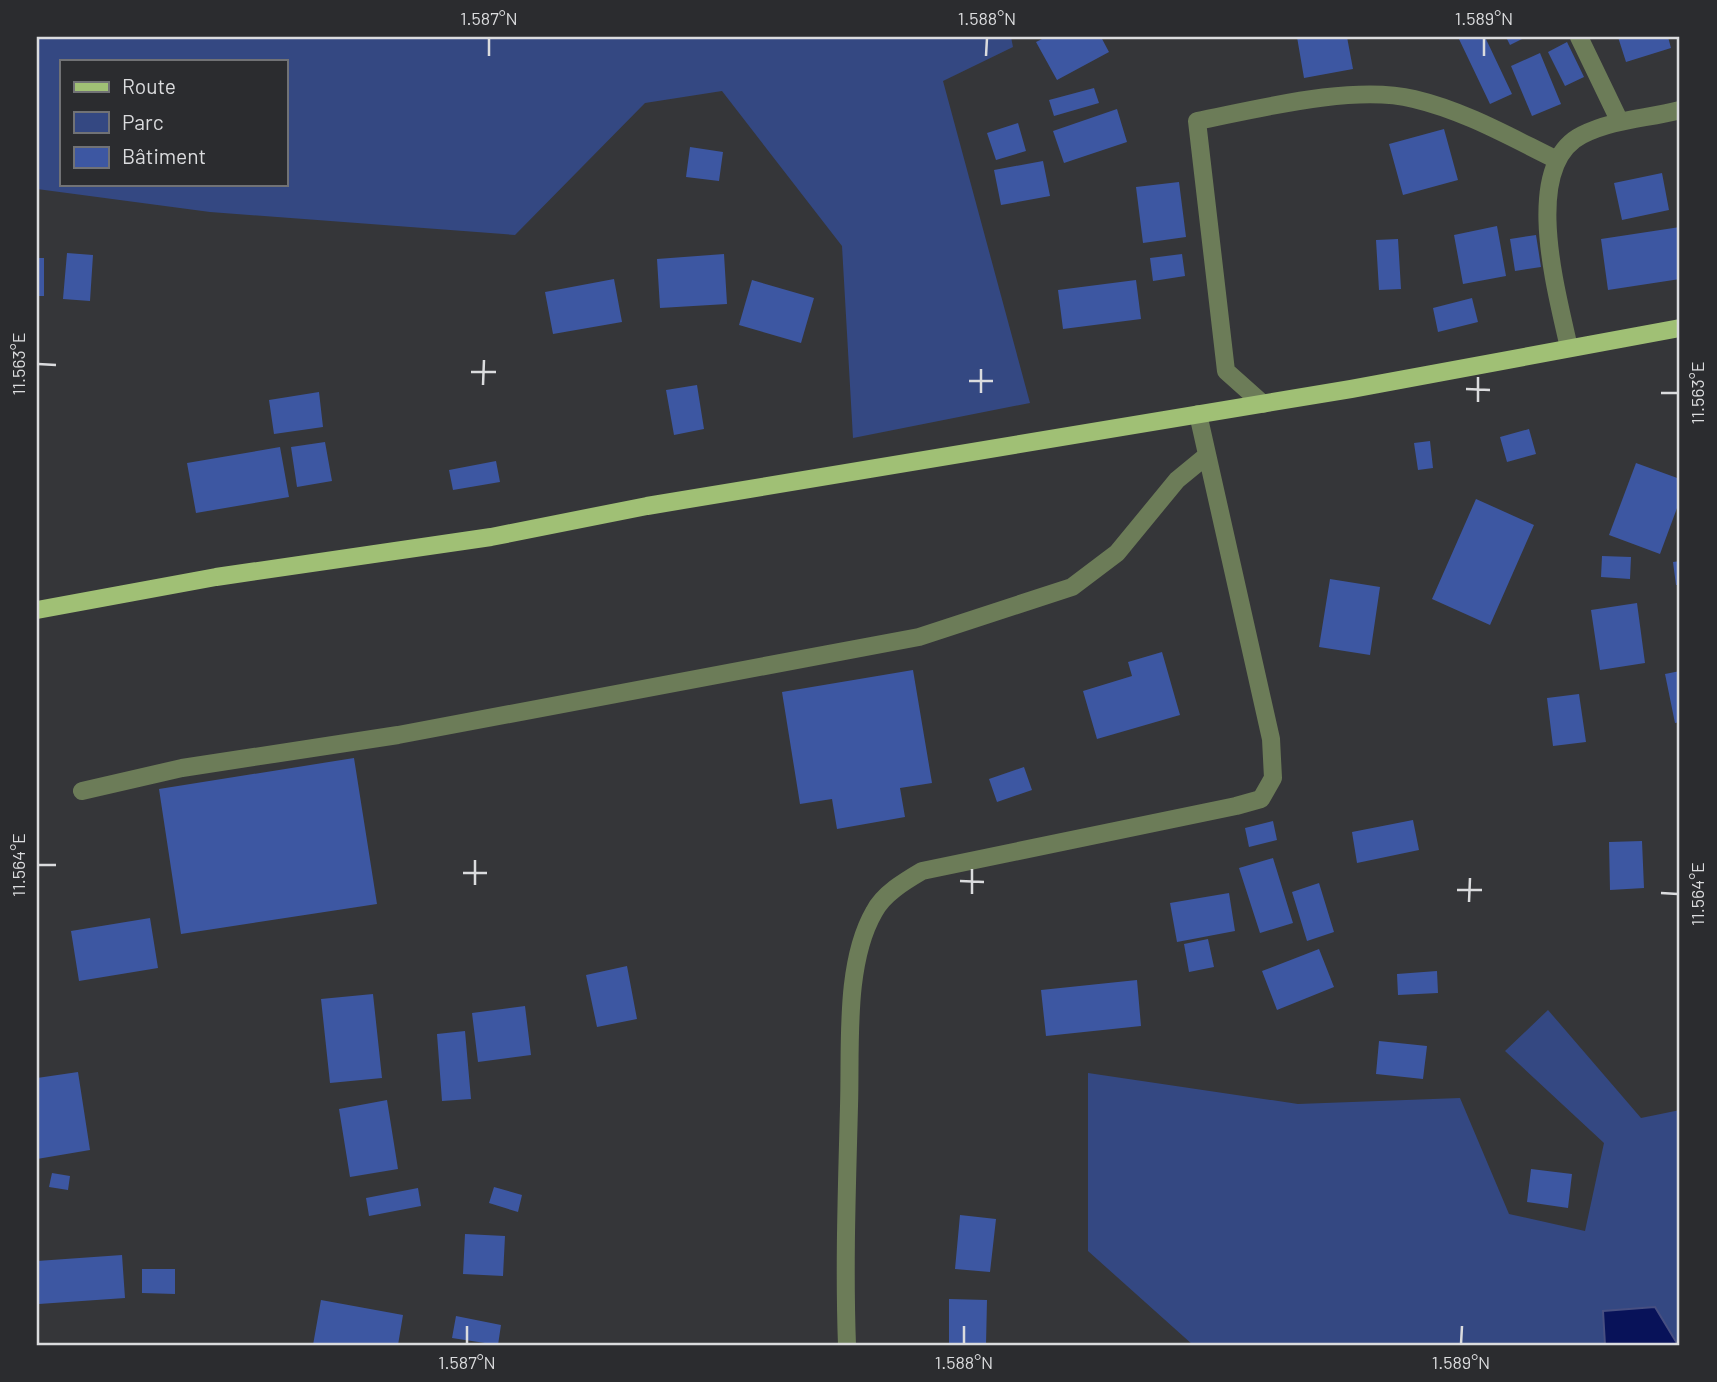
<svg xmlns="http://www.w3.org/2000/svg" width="1717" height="1382" viewBox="0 0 1717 1382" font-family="Barlow,sans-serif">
<rect width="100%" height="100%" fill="#353639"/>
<!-- green -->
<path fill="#344882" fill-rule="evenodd" d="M37 37H1011L1013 47 943 81 1030 403 853 438 842 246 722 91 645 103 515 235 210 212 37 189ZM61 61H285V184H61Z
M1548 1010 1641 1118 1680 1110V1345L1603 1311 1605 1345H1193L1088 1251V1073L1298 1104 1460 1098 1509 1214 1585 1231 1604 1143 1505 1051Z"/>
<!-- water -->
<path fill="#081259" stroke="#474f81" stroke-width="2" d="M1655 1307 1678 1345H1605L1603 1311Z"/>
<!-- building -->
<path fill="#3d57a2" d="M1046 37H1101L1109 52 1057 80 1036 42Z
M1297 37H1347L1353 69 1304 78Z
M1458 37H1485L1512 94 1490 104Z
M1506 37H1526L1510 45Z
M1618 37H1668L1671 48 1626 62Z
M1567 42 1584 77 1565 86 1548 52Z
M1540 53 1561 104 1532 116 1511 66Z
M1094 88 1099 103 1054 116 1049 100Z
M1117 109 1127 142 1064 163 1053 131Z
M1018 123 1026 151 996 160 987 133Z
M1444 129 1458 180 1403 195 1389 144Z
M690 147 723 152 719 181 686 177Z
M1043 161 1050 196 1001 205 994 170Z
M1662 173 1669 210 1622 220 1614 183Z
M1179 182 1186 237 1143 243 1136 187Z
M1497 226 1506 276 1463 284 1454 235Z
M1680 227V279L1608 290 1601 239Z
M1536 235 1541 267 1515 271 1510 239Z
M1398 239 1401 289 1379 290 1376 240Z
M67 253 93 255 90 301 63 299Z
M724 254 727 304 660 308 657 259Z
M1182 254 1185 276 1153 281 1150 258Z
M37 258H44V296H37Z
M614 279 622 322 553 334 545 292Z
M752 280 814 298 801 343 739 325Z
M1136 280 1141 319 1063 329 1058 290Z
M1472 298 1478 322 1438 332 1433 308Z
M697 385 704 429 674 435 666 390Z
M319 392 323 427 274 434 269 400Z
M1529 429 1536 454 1507 462 1500 437Z
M1430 441 1433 468 1418 470 1414 443Z
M325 442 332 481 297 487 291 447Z
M280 447 289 497 196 513 187 463Z
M496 461 500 482 453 490 449 470Z
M1636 463 1680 479V500L1660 554 1609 535Z
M1476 499 1534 525 1490 625 1432 599Z
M1602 556 1631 557 1630 579 1601 577Z
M1680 561V585H1676L1673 562Z
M1330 579 1380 587 1370 655 1319 647Z
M1637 603 1645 663 1600 670 1591 610Z
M1162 652 1180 715 1097 739 1083 691 1132 676 1128 662Z
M913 670 932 783 900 788 905 817 837 829 832 799 800 804 782 692Z
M1680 671V722L1675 723 1665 674Z
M1579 694 1586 742 1553 746 1547 698Z
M354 758 377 904 181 934 159 789Z
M1024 767 1032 790 997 802 989 779Z
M1413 820 1419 850 1357 863 1352 832Z
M1273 821 1277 840 1249 847 1245 828Z
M1642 841 1644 888 1610 890 1609 842Z
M1273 858 1293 923 1260 933 1239 868Z
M1319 883 1334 932 1307 941 1292 892Z
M1229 893 1235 931 1177 942 1170 903Z
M150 918 158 968 79 981 71 931Z
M1208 939 1214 967 1189 972 1184 944Z
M1319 949 1334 987 1277 1010 1262 971Z
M627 966 637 1019 597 1027 586 975Z
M1437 971 1438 993 1398 995 1397 974Z
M1137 980 1141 1026 1046 1036 1041 990Z
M373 994 382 1078 330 1083 321 999Z
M525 1006 531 1055 478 1062 472 1013Z
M465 1031 471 1099 442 1101 437 1034Z
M1379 1041 1427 1046 1423 1079 1376 1074Z
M78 1072 90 1150 37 1159V1078Z
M387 1100 398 1169 350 1177 339 1109Z
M1531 1169 1572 1174 1568 1208 1527 1202Z
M52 1173 70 1176 68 1190 49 1187Z
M494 1187 522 1195 518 1212 489 1203Z
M418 1188 421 1206 369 1216 366 1198Z
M960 1215 996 1219 990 1272 955 1269Z
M465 1234 505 1236 503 1276 463 1274Z
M122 1255 125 1298 39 1304 37 1261Z
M142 1269H175V1294L142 1293Z
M949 1299 987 1300 986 1345H949Z
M321 1300 403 1315 398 1345H313Z
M456 1316 501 1325 498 1345 452 1338Z"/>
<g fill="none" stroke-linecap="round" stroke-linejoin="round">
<!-- minor -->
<path stroke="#6c7c58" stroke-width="18" d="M1579 37 1619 120
M1569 348C1558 296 1520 166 1582 135 1614 119 1646 119 1680 110
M1263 404 1226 371 1197 121C1258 109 1354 84 1414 99 1465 111 1510 137 1557 160
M82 791 182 768 398 735 919 637 1072 587 1117 553 1177 480 1205 457
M847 1345C844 1265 847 1186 849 1106 851 1047 844 964 874 912 883 894 905 881 922 871L1236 806 1261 799 1273 778 1271 739 1198 414"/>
<!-- major -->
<path stroke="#a0c075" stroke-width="18" d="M37 610 216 577 491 537 647 506 1351 389 1680 328"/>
</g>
<!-- ticks -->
<path fill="none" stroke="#dbdcde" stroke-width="2.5" d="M489 56V38M986 56 987 38M1484 56V38M38 364 56 365M471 372H496M969 381H993M483 385 484 360M1466 389 1490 390M981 393V369M1661 393H1678M1478 402V377M38 865H56M463 873H487M960 881 984 882M475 885V860M1457 890H1482M1661 893 1678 894M972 894V869M1469 902 1470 878M467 1344V1326M964 1344V1326M1461 1344 1462 1326"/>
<!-- border -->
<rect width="1717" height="1382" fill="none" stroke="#2b2c2f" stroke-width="77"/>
<!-- legend -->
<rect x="60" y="60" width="228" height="126" fill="#2b2c2f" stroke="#717275" stroke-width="2"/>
<rect x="74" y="82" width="35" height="10" fill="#a0c075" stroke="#717275" stroke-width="2"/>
<text x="122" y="94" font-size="21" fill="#dbdcde">Route</text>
<rect x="74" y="112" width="35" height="21" fill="#344882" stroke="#717275" stroke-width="2"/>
<text x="122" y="130" font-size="21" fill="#dbdcde">Parc</text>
<rect x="74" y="147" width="35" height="21" fill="#3d57a2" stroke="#717275" stroke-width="2"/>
<text x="122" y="164" font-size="21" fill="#dbdcde">Bâtiment</text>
<rect x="38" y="38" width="1640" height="1306" fill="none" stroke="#dbdcde" stroke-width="2.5"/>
<g font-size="18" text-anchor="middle" fill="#dbdcde">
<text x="489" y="25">1.587°N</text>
<text x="987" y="25">1.588°N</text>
<text x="1484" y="25">1.589°N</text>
<text transform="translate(19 364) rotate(-90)" y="6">11.563°E</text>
<text transform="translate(1698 393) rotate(-90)" y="6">11.563°E</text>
<text transform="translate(19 865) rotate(-90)" y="6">11.564°E</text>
<text transform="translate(1698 894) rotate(-90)" y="6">11.564°E</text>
<text x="467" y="1369">1.587°N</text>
<text x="964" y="1369">1.588°N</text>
<text x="1461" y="1369">1.589°N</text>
</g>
</svg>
